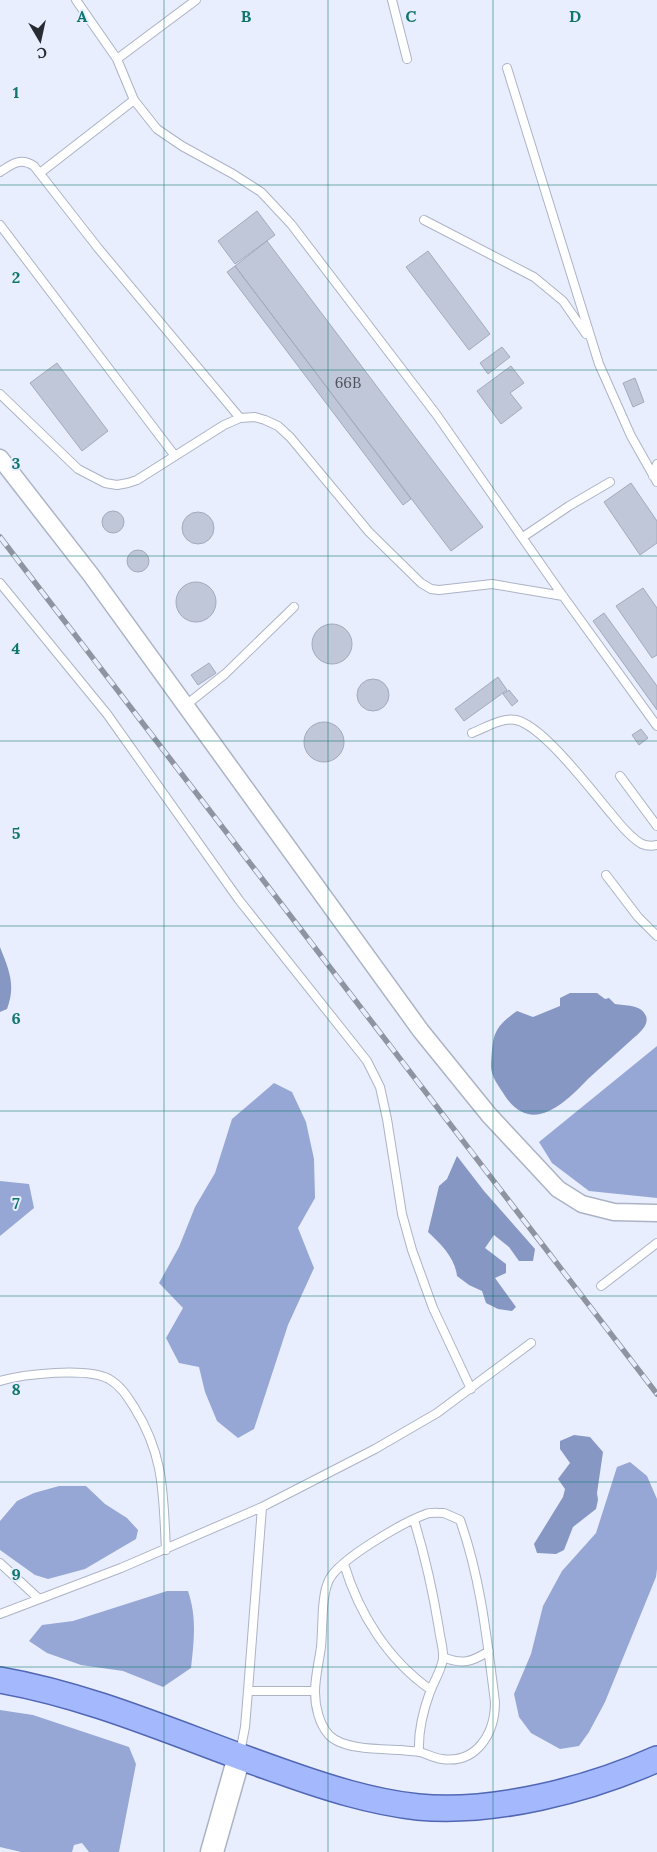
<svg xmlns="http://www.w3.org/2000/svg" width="657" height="1852" viewBox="0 0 657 1852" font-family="Lora,serif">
<rect width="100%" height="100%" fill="#e8eefd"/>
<!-- forest -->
<path fill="#96a7d5" d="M657 1046V1198L589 1191 552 1163 539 1142Z
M274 1083 292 1092 306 1122 314 1159 315 1198 298 1228 314 1268 288 1325 254 1429 238 1438 217 1421 205 1392 199 1367 179 1363 166 1338 183 1308 159 1283 179 1247 195 1207 215 1173 232 1119Z
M0 1181 29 1184 34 1208 0 1236Z
M630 1462 647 1476 657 1499V1569L656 1577 605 1702 589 1732 579 1746 560 1749 531 1733 519 1717 514 1694 531 1654 543 1606 562 1571 596 1533 617 1467Z
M59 1486H86L105 1504 127 1518 138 1530 136 1539 85 1569 48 1579 35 1575 0 1550V1521L17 1501 34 1493Z
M167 1591H188C197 1618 194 1640 191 1668L163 1687 123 1671 81 1665 47 1653 29 1641 42 1625 73 1621Z
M0 1710 33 1715 129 1747 136 1764 119 1852H89L82 1843 74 1845 72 1852H21L0 1847Z"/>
<!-- water -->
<path fill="#8697c4" d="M0 947C9 970 16 985 7 1009L0 1012Z
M570 993H597L605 999 609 998 615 1004C625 1006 641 1004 646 1016 650 1027 635 1036 628 1043 615 1055 601 1067 588 1079 565 1103 532 1136 505 1096 499 1086 491 1077 491 1066 493 1035 492 1029 517 1011L533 1017 560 1006V998Z
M457 1156 484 1191 535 1249 533 1261H519L509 1247 494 1235 485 1248 506 1264V1273L495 1278 516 1307 512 1311 498 1309 486 1303 482 1291 469 1285 457 1276C455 1258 441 1244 428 1232L439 1186 447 1179Z
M574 1435 590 1437 603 1452 597 1493 598 1500 596 1509 573 1527 564 1550 556 1554 537 1553 534 1544 563 1497 565 1489 558 1479 570 1463 560 1449V1441Z"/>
<!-- building -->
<path fill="#c0c7d9" stroke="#a3aabc" d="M257 211 275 235 235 264 218 241Z
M267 241 483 527 451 551 235 266Z
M428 251 490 334 469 350 406 267Z
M235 266 411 499 403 505 227 272Z
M502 347 510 357 488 374 480 363Z
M57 363 108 431 82 451 30 383Z
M511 366 524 383 510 393 522 408 501 424 477 391Z
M635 378 644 402 633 407 623 383Z
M631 483 657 521V543L640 555 604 502Z
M102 522a11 11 0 1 1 22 0a11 11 0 1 1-22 0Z
M182 528a16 16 0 1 1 32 0a16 16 0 1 1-32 0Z
M127 561a11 11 0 1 1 22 0a11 11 0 1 1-22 0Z
M176 602a20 20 0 1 1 40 0a20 20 0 1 1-40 0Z
M643 588 657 608V655L652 658 616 606Z
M604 613 657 686V710L593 621Z
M312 644a20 20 0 1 1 40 0a20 20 0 1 1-40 0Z
M209 663 216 673 198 685 191 675Z
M498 677 507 690 464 721 455 709Z
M357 695a16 16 0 1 1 32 0a16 16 0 1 1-32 0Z
M509 690 518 701 512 706 503 694Z
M304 742a20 20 0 1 1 40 0a20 20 0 1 1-40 0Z
M641 729 648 738 639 745 632 735Z"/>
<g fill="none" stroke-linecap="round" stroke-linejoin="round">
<!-- lane casing -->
<g stroke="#acb3c5" stroke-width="10">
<path id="lane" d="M76 0 117 59 134 100 157 129 182 146 233 174 261 192 291 224 436 414 563 596 657 726
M392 0 407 59
M117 59 196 0
M507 68 599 364 631 436 657 482
M0 172C12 164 20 157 34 166L98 248 240 418
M40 173 134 100
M424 220 534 277 563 301 586 334
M0 225 175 456
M0 394 78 469 105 483 117 485 128 483 137 480 224 425 240 418 255 417 265 420 278 426 290 437 369 532 421 583 431 589 439 590 492 584 563 596
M653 476 657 464
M523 537 569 506 610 482
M0 583 107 714 239 900 367 1061 380 1087 387 1119 402 1214 412 1250 433 1308 471 1389
M186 705 225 674 294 607
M472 733C485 728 502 717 516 720 544 726 594 794 614 817 622 827 631 838 642 844 647 846 652 846 657 845
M620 776 657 826
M606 875 638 917 657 936
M601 1286 657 1243
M0 1381C24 1374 87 1367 109 1379 121 1386 127 1396 134 1407 165 1456 163 1495 166 1550
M444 1513 460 1520C481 1579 487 1640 495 1702 495 1733 477 1764 442 1759 434 1758 427 1754 420 1752 415 1751 407 1751 401 1750 382 1749 343 1750 329 1735 319 1724 315 1706 315 1692 315 1677 319 1662 321 1647 323 1628 321 1596 329 1580 339 1559 404 1522 426 1514 431 1512 438 1513 444 1513Z
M414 1520C425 1556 433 1592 439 1629 440 1638 444 1650 443 1659 441 1671 434 1681 430 1692 423 1711 418 1731 419 1752
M0 1563 39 1599
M344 1564C359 1614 388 1660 431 1690
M0 1614 121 1568 262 1507
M443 1657C462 1665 472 1662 489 1651
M248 1691H315
M240 1753 245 1727 248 1691 262 1507 375 1449 437 1413 531 1343"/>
</g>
<!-- street casing -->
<g stroke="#acb3c5" stroke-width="19">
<path id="street" d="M0 458 91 575 421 1031 489 1115 558 1189 582 1204 614 1212 657 1213"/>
</g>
<!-- secondary casing -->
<g stroke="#acb3c5" stroke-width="25">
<path id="secondary" d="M212 1852 239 1757"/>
</g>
<!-- primary casing -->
<g stroke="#5167b5" stroke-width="28">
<path id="primary" d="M0 1680C97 1697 187 1739 280 1771 325 1787 371 1802 418 1807 494 1814 588 1790 657 1759"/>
</g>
<!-- lane -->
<use href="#lane" stroke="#fff" stroke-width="8"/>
<!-- street -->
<use href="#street" stroke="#fff" stroke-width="16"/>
<!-- secondary -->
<use href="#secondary" stroke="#fff" stroke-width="22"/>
<!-- primary -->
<use href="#primary" stroke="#a4b8fd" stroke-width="25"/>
<!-- rail casing -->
<g stroke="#9094a0" stroke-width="5.5">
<path id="rail" d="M0 537 657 1394"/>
</g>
<!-- rail -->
<use href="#rail" stroke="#e8eefd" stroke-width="4" stroke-dasharray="11" stroke-linecap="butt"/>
</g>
<!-- grid -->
<path fill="none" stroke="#0f766e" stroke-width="1" stroke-opacity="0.55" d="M164 0V1852M328 0V1852M493 0V1852M0 185H657M0 370H657M0 556H657M0 741H657M0 926H657M0 1111H657M0 1296H657M0 1482H657M0 1667H657"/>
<g text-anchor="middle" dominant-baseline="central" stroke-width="4" stroke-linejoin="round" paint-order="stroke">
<!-- number labels -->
<g font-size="15" fill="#4e525c">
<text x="348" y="382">66В</text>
</g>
</g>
<g font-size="16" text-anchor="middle" font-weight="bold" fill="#0f766e" stroke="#e8eefd" stroke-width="4" stroke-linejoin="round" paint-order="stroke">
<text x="82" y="22">A</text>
<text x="246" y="22">B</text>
<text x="411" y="22">C</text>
<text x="575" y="22">D</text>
<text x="16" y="98">1</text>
<text x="16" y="283">2</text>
<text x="16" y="469">3</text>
<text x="16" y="654">4</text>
<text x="16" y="839">5</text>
<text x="16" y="1024">6</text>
<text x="16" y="1209">7</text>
<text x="16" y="1395">8</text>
<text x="16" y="1580">9</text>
</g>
<!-- north arrow -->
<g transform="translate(40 40) rotate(171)" stroke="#e8eefd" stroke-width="4" paint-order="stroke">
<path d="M0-4L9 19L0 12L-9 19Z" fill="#282b32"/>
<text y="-8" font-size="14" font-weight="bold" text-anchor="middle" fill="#282b32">С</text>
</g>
</svg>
